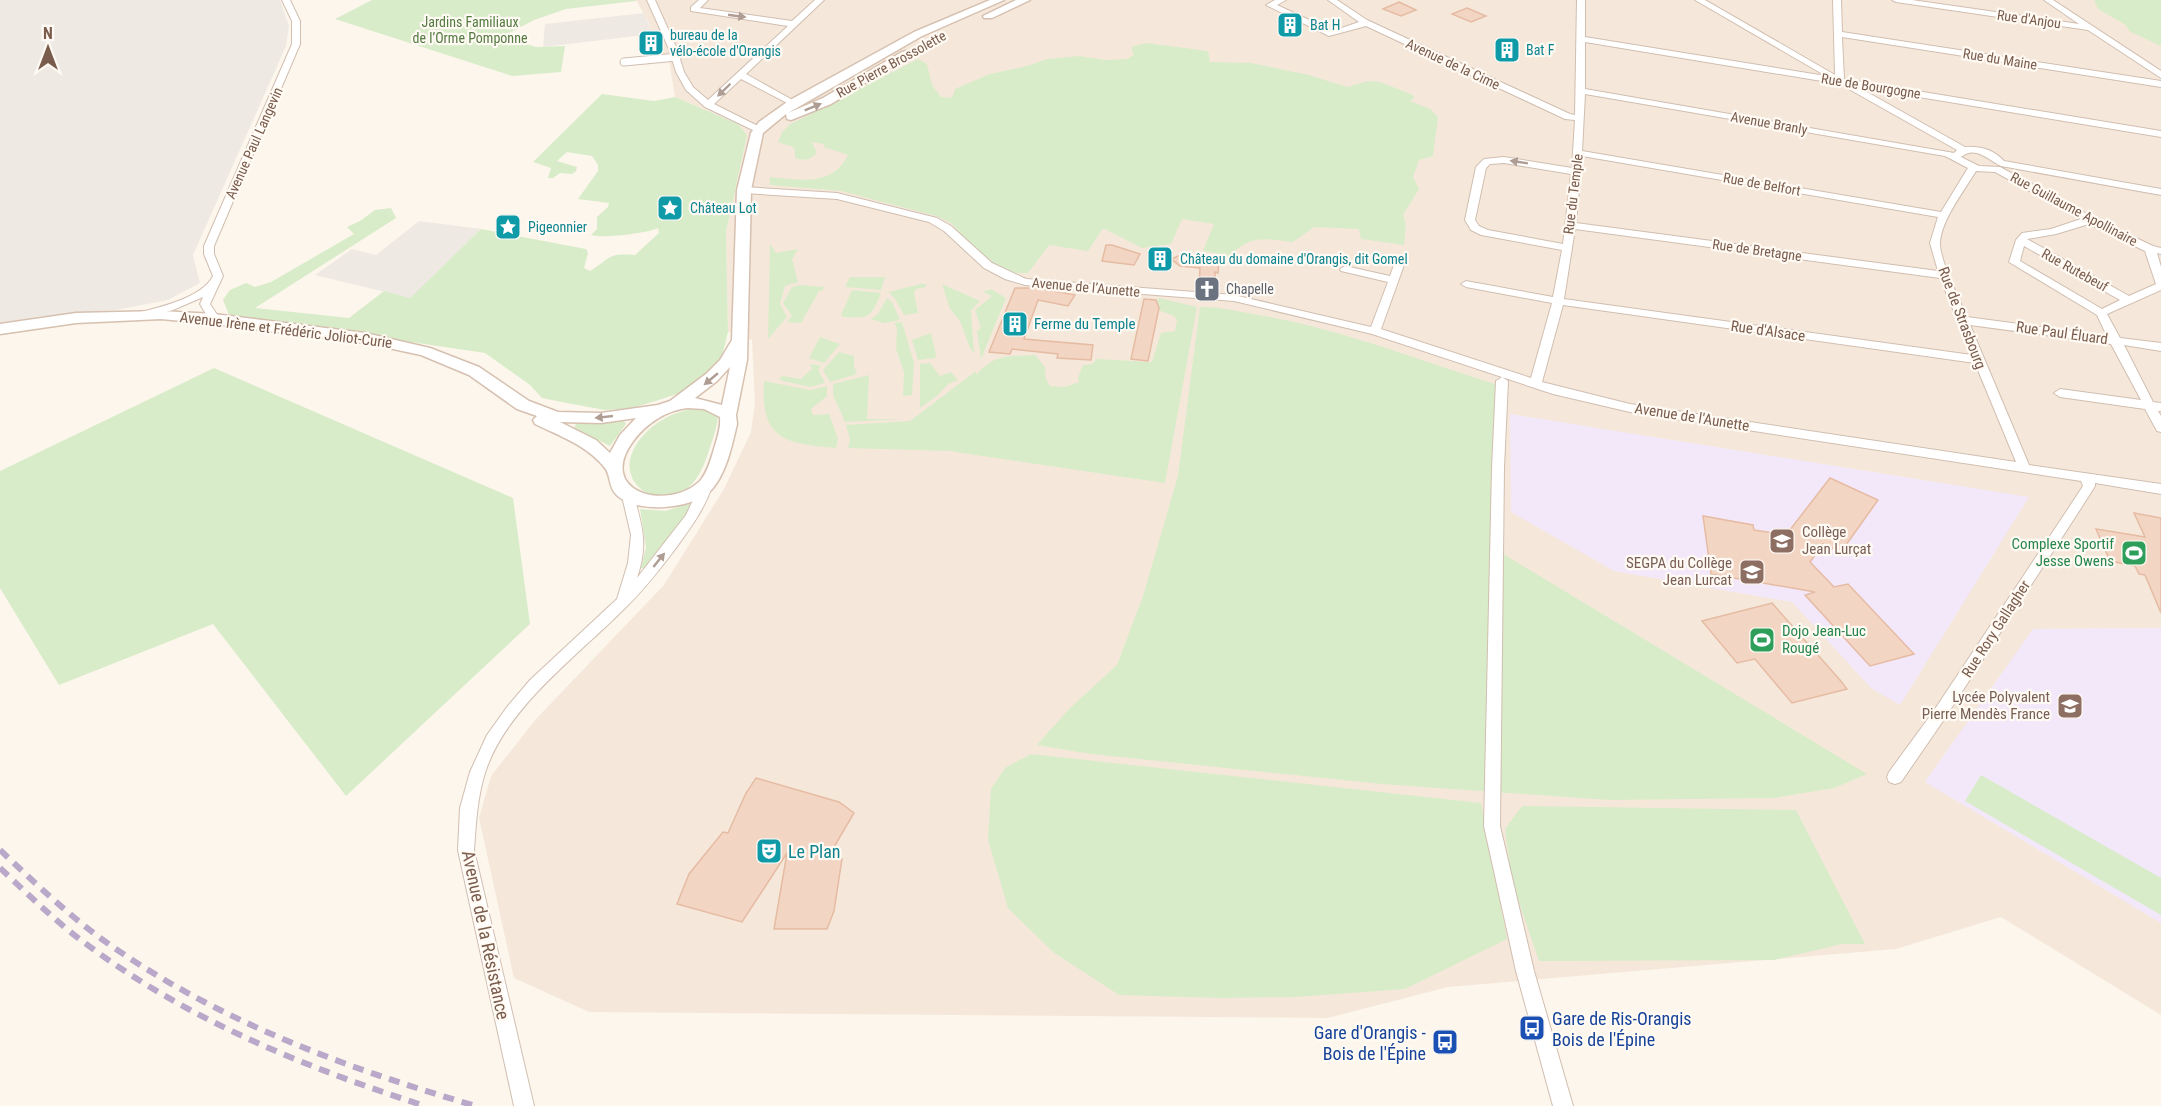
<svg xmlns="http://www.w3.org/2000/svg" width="2161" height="1106" viewBox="0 0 2161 1106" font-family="'Roboto Condensed',sans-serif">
<rect width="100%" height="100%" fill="#fdf6ec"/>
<!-- residential -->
<path fill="#f5e8da" d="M636 0H2124L2161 24V1015L2001 917 1896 949 1448 987 1328 1018 589 1012 514 978 479 818 491 776 536 719 664 585 724 489 751 432 755 403 752 340 728 332 726 232 747 135 738 124 675 97 669 61 662 57 648 21Z"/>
<!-- industrial -->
<path fill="#efe9e4" d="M0 0H280L289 26 286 46 193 255 200 283 168 300 116 310 37 317 0 324Z
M644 13 653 34 543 47 545 24Z
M419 221 481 229 410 298 315 275 352 249 376 255Z"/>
<!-- education -->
<path fill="#f3e8fa" d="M1510 414 2029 497 1900 705 1871 688 1792 602 1614 571 1511 512Z
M2161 628V923L1925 782 2033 629Z"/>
<!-- green -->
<path fill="#d8ecc9" d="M372 0H636V1L566 9 534 20 502 37 536 47 565 46 561 72 512 76 335 19Z
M2094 0H2161V46L2129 31 2126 25 2098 9Z
M1146 43 1208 51 1210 62 1251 63 1309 75 1347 87 1368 81 1380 82 1413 95 1414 98 1410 101 1430 109 1438 117 1433 156 1419 160 1413 177 1419 189 1403 215 1406 224 1404 245 1361 239 1359 229 1314 227 1293 242C1264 239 1252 234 1229 256L1203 251 1214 224 1182 219 1171 244 1142 248 1103 228 1088 251 1049 245 1028 273H1009L988 262 951 223 936 216 841 191 770 185V177C800 180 832 187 848 155L824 147V144L812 142 817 153C810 160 805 161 795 158V151L793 147 778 142 782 132 789 125 918 59 927 64 932 85 941 97 952 98 955 89 990 74 1027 66 1047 59 1079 56 1106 60 1127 59 1134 55 1131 47Z
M602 94 654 101 675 97 738 124 747 135 726 232 728 332 723 352 713 372 691 389 665 398 632 408 605 410 567 403 542 398 530 385 485 353 229 315 223 300 230 290 246 283 255 287 271 282 354 234 347 227 360 221 375 210 391 208 396 218 255 308 349 318 384 291 410 298 481 229 586 249 588 253 584 268 590 271C612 258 606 253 635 255L659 233 658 228C648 233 602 239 591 235L597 229V217L608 207 609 203 578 199 598 171V165L592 156 567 152 557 161 577 167 576 171 572 174 560 173 553 178H548L551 168 533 162Z
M770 244 776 253 798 249 792 259 798 282 785 286 780 304 787 317 768 339Z
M850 277H885L881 290 845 287Z
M920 284H926V287L916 289 914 293 918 313 904 315 896 300 889 292Z
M942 284 980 301 971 310 974 353 970 348 960 321 950 309Z
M800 285 824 287 822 291H819L801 323 787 322 792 316 783 303 792 287Z
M991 289 1006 298 981 359 977 331 981 328 975 310 992 296 983 292Z
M852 290 881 293C871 318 869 319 843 317L841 315Z
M887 298 892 302 900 320 884 323 871 319 878 314Z
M1159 298 1197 307 1165 483 949 451 848 448 850 439 846 425 910 421 976 371V375C996 353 1007 357 1035 355L1045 367 1046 379 1050 386 1065 387 1079 382 1078 378 1083 365 1092 364 1097 359 1152 362 1161 333 1175 331 1177 320 1174 316 1158 310 1155 303Z
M1200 307C1221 307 1242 312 1264 316 1344 330 1420 361 1498 385L1500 552 1867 774 1834 788 1774 798 1608 800 1382 784 1091 754 1037 745 1069 709 1117 665 1143 596 1178 476Z
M902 322 914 363 912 395 903 396 904 372 896 349 897 328 894 323Z
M931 333 936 355 935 358 918 360 912 340Z
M820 337 840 344 824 363 809 358Z
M839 352 854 356V366L857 374 830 382 823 370Z
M930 363 940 376 951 372 958 380 948 384 938 395 920 408V364Z
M812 364 821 366 818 370 825 383 810 387 779 380 782 376 801 379 813 368 810 366Z
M214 368 513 498 530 624 346 796 213 624 59 685 0 588V471Z
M869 375 867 419H902L845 422 833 395V384Z
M764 381 810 390 827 386V396L811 409 813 415 829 414 838 439 836 448C785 444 760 439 764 381Z
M696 409 708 410 718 416C717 427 714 436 710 447 706 461 700 477 689 487 657 515 607 479 641 438 655 421 674 411 696 409Z
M624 421 626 424 610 446 574 428 576 424Z
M692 503 685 517 647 568H641L646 547 640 509 665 511Z
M1031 754 1481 803 1507 939 1405 989 1296 997 1220 998 1119 995 1053 952 1008 908 988 840 991 789 1005 768Z
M1981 775 2161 878V915L1965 801Z
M1522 806 1796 810 1865 944H1842L1774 960 1539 961 1512 882 1505 829Z"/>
<!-- building -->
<path fill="#f3d5c3" stroke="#e6bba3" stroke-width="1.5" d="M1399 2 1416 10 1401 16 1383 9Z
M1467 8 1486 16 1471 22 1452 14Z
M1106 245H1112L1140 254 1134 265 1102 261Z
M1186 253 1200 261V258L1219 260 1218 273 1215 272V291L1199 290 1200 268 1180 266 1171 259Z
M1151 254 1170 256 1166 268 1148 265Z
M1015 288H1038L1075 295 1068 306 1038 300 1024 339 1093 345 1091 360 1057 358 1058 354 1012 349 1010 354 989 352Z
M1144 299 1156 300 1159 308 1148 361 1131 359Z
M1830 478 1878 500 1841 552 1823 544 1810 562 1834 587 1848 584 1914 654 1870 666 1805 595 1815 592 1711 574 1703 516 1753 525 1754 530 1786 535Z
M2134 513 2161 518V613L2145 575 2139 574 2135 566 2110 561 2096 529 2145 537Z
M1772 603 1840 680 1847 689 1792 703 1755 659 1737 663 1702 621Z
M756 778 839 802 854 813 827 859H842L834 911 827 929H774L787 853 742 922 677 904 689 874 723 832 728 833 746 793Z"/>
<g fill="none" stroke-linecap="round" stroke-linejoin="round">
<!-- pedestrian casing -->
<g stroke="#d1beb0" stroke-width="9">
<path id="pedestrian" d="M649 46 660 58
M624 62 677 57"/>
</g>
<!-- minor casing -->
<g stroke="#d1beb0" stroke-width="2">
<path id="minor" d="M282 0H290L300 21V44L214 246V254L223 276 210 304 220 319 214 322 210 321 200 304 203 297 173 310 142 318 138 317V313C160 307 202 298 213 276L204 254V246L292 44V21Z
M647 0H655L677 49 684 72 693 87 708 100 788 26 691 11V7L699 0H708L700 8 792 21 815 0H824L746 74 798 103 791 105 741 79 714 104 762 128 764 130 759 133 705 107 686 90 676 72 669 49Z
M1275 0H1286L1277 5 1333 31 1359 22 1328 0H1337L1367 20 1570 114 1575 115 1577 0H1585V37L1826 76 1695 0H1705L1835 75 1833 0H1841L1842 32 2161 81V87L1842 37 1844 79 2161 131V137L1858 87 1965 147C1980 146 1994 150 2004 161L2161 189V195L2001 166C1988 160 1976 145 1961 157L1979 166 2000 167 2094 218 2153 246 2161 248V254L2157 253 2161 267V290L2107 314 2120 338 2161 343V351L2124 345 2153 402 2161 403V411H2158L2161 416V432L2157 431 2145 409 2060 397 2054 393 2060 389 2141 400 2111 344 1970 325 2029 465 2161 484V494L2095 483V486L2083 505 1943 721 1901 782 1895 784 1889 782 1887 777 1889 772 1933 712 2064 515 2083 486 2081 481 1630 412 1553 394 1372 334 1234 301 1025 285 1005 279 984 268 944 231 929 222 837 199 744 193 739 190 744 187 837 193 937 218 951 226 992 263 1026 279 1234 295 1371 327 1388 282 1341 271 1340 269 1345 266 1390 276 1394 265 1399 262 1404 265 1381 329 1531 378 1552 303 1466 287 1461 284 1466 281 1553 297 1562 250 1481 235 1471 230 1465 220 1476 167 1484 159 1504 157 1572 168 1575 120 1565 119 1366 26 1329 36 1266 5ZM1585 42 1846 85 1847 88 1957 150 1954 153 1585 89ZM1585 94 1945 156 1968 168 1941 212 1582 151ZM1582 156 1938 217 1930 243 1938 271 1576 223ZM1504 163 1571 174 1563 244 1488 230 1479 226 1475 220 1486 168 1490 164ZM1976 171 1995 172 2081 219 2051 229 2022 233 2016 240 2009 262 2097 315 2107 336 1967 317C1960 301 1939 259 1940 242 1942 219 1964 191 1976 171ZM2089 224 2145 251 2156 284 2129 296 2027 239 2056 234ZM1575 229 1940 278 1972 355 1564 299ZM2024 246 2120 300 2102 309 2020 261ZM1563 305 1975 363 2016 462 1630 404 1542 382Z
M1892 0H1912L2079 24 2044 0H2053L2161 71V78L2088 30 1896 2Z
M1502 377 1508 381 1504 468 1500 826 1534 971 1573 1106H1553L1516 971 1484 826 1492 468 1496 381Z
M706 481 712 486C704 511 688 531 673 552 657 573 641 593 622 611 576 657 505 709 485 773 477 799 476 824 474 850L534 1106H514L458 850 460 808 470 772 487 735 507 707 530 680 617 599 628 563 631 535 622 496 623 493H633L634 496C643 529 648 545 637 578L686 515 701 483Z"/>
</g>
<!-- secondary casing -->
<g stroke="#d6c0b0" stroke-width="3">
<path id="secondary" d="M990 0H1004L922 36 788 113 823 98 902 52 906 51 912 54 831 104 791 120 787 119 786 114 763 133 751 190 747 360 736 415 737 424C732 445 727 471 713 488 696 509 643 513 622 499 607 490 612 477 605 468 588 446 560 436 535 424L533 420 537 416 517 409 469 375 421 355 365 343 214 324 161 319 76 323 0 334V324L76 313 161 311 214 314 365 333 430 348 479 367 529 401 558 412 601 413 658 405 670 401 706 374 720 360 732 340 737 190 751 133 759 122 790 100 914 32ZM730 367 722 405 695 398 717 381ZM688 408 704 409 720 417C721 428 717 439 714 449 711 459 707 474 699 482 665 512 595 491 634 440 647 423 667 410 688 408ZM636 418 620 435 610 453 596 440 560 422 601 423Z
M1016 0H1030L992 18H984L983 16Z"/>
</g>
<!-- pedestrian -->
<use href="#pedestrian" stroke="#fff" stroke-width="7"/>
<!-- minor -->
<use href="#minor" fill="#fff" fill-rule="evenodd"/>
<!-- secondary -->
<use href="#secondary" fill="#fff" fill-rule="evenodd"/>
<!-- rail -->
<path stroke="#b9a8c9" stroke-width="6" stroke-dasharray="11 8" stroke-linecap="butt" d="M0 850C33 881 66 913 103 940 215 1020 345 1068 476 1106
M0 868C30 896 59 925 93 949 193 1022 307 1068 425 1106"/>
</g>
<!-- one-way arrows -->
<defs><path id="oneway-solid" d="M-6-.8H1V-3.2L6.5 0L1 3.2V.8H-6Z" transform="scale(1.5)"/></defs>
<g fill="#af9d94">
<use href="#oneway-solid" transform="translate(737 16) rotate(8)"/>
<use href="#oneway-solid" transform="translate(724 90) rotate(136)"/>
<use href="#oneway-solid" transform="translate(813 107) rotate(-22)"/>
<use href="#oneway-solid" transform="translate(1519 162) rotate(-171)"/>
<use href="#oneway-solid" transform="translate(711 379) rotate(140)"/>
<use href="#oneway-solid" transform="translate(604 417) rotate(174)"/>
<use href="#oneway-solid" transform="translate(659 560) rotate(-51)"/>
</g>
<!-- icons -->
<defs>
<g id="building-square" transform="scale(1.35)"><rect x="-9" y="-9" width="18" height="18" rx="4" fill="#0f9aa8" stroke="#fffaf3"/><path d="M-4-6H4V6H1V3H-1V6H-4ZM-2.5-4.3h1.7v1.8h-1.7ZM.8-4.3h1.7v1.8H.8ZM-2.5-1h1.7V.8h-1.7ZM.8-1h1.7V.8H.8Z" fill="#fff"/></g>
<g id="sight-square" transform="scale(1.35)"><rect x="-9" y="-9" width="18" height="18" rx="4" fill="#0f9aa8" stroke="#fffaf3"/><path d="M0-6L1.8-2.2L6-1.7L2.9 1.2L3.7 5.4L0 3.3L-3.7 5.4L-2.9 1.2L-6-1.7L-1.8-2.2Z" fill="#fff"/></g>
<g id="church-square" transform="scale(1.35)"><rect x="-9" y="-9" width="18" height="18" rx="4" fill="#6b7280" stroke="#fffaf3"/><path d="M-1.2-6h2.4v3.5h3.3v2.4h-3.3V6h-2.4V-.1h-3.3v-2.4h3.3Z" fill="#fff"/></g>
<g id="school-square" transform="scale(1.35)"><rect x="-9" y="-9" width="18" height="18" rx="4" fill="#8d6e63" stroke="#fffaf3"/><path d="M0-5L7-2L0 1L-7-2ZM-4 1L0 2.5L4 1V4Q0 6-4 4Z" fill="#fff"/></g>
<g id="stadium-square" transform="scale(1.35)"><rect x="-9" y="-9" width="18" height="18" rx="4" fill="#2e9e5b" stroke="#fffaf3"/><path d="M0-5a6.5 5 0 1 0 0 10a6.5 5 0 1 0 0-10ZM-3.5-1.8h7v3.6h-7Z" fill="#fff"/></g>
<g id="theatre-square" transform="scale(1.35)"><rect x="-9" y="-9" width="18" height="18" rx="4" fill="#0f9aa8" stroke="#fffaf3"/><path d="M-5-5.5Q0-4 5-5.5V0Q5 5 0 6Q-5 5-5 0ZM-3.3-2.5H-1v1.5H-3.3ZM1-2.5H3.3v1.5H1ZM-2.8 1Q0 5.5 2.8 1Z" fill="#fff"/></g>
<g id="bus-square" transform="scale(1.35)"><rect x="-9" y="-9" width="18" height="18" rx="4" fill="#1a4fb4" stroke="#fffaf3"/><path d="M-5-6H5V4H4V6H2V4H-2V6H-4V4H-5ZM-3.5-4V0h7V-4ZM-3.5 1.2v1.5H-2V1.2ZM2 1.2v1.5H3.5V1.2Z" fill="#fff"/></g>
</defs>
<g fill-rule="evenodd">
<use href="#building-square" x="1290" y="25"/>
<use href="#building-square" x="651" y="43"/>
<use href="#building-square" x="1507" y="50"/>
<use href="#sight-square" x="670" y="208"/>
<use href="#sight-square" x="508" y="227"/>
<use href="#building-square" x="1160" y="259"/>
<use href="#church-square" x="1207" y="289"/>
<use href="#building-square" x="1015" y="324"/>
<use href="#school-square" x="1782" y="541"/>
<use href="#stadium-square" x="2134" y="553"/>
<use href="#school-square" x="1752" y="572"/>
<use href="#stadium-square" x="1762" y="640"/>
<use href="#school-square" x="2070" y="706"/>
<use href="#theatre-square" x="769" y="851"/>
<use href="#bus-square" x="1532" y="1028"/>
<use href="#bus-square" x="1445" y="1042"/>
</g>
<g text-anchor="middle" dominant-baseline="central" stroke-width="4.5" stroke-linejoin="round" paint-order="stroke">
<!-- far-street labels -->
<g font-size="14" fill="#7a5c4d" stroke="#fffaf3">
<text transform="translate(2029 19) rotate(8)">Rue d'Anjou</text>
<text transform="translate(2000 59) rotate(9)">Rue du Maine</text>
<text transform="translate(891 64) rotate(-29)">Rue Pierre Brossolette</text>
<text transform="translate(1453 64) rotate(25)">Avenue de la Cime</text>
<text transform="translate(1871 86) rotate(9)">Rue de Bourgogne</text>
<text transform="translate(1769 123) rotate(10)">Avenue Branly</text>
<text transform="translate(254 143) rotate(-66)">Avenue Paul Langevin</text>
<text transform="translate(1762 184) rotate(10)">Rue de Belfort</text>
<text transform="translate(1573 194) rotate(-83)">Rue du Temple</text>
<text transform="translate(2074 209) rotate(28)">Rue Guillaume Apollinaire</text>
<text transform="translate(1757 250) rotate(8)">Rue de Bretagne</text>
<text transform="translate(2075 270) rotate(29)">Rue Rutebeuf</text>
<text transform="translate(1086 287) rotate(5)">Avenue de l’Aunette</text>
</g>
<!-- far-park labels -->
<g font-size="14" fill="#537a41" stroke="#fffaf3">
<text x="470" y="22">Jardins Familiaux<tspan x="470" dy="16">de l’Orme Pomponne</tspan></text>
</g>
<!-- far-culture labels -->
<g font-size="14" fill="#0d838f" stroke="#fffaf3" text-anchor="start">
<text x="1310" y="25">Bat H</text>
<text x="670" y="35">bureau de la<tspan x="670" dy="16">vélo-école d'Orangis</tspan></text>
<text x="1526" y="50">Bat F</text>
<text x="690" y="208">Château Lot</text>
<text x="528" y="227">Pigeonnier</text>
<text x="1180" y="259">Château du domaine d'Orangis, dit Gomel</text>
</g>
<!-- far-worship labels -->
<g font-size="14" fill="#5b616d" stroke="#fffaf3" text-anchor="start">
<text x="1226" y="289">Chapelle</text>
</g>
<!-- street labels -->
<g font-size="15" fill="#7a5c4d" stroke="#fffaf3">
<text transform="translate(1962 318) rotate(69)">Rue de Strasbourg</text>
<text transform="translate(286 330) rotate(7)">Avenue Irène et Frédéric Joliot-Curie</text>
<text transform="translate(1768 331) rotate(8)">Rue d'Alsace</text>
<text transform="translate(2062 333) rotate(8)">Rue Paul Éluard</text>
<text transform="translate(1692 417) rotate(9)">Avenue de l'Aunette</text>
<text transform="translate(1996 629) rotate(-57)">Rue Rory Gallagher</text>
</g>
<!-- culture labels -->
<g font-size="15" fill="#0d838f" stroke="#fffaf3" text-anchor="start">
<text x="1034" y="324">Ferme du Temple</text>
</g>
<!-- education labels -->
<g font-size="15" fill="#785e54" stroke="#fffaf3" text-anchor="end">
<text x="1802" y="532" text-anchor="start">Collège<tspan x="1802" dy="17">Jean Lurçat</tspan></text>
<text x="1732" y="563">SEGPA du Collège<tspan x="1732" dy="17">Jean Lurcat</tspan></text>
<text x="2050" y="697">Lycée Polyvalent<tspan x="2050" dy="17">Pierre Mendès France</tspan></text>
</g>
<!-- leisure labels -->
<g font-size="15" fill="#27864d" stroke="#fffaf3" text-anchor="end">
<text x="2114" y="544">Complexe Sportif<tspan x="2114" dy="17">Jesse Owens</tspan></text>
<text x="1782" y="631" text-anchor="start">Dojo Jean-Luc<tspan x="1782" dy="17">Rougé</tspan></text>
</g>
<!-- near-culture labels -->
<g font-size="18" fill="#0d838f" stroke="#fffaf3" text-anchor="start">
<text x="788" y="851">Le Plan</text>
</g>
<!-- near-street labels -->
<g font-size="18" fill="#7a5c4d" stroke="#fffaf3">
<text transform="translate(486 935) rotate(78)">Avenue de la Résistance</text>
</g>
<!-- near-transit labels -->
<g font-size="18" fill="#164399" stroke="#fffaf3" text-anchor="start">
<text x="1552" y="1018">Gare de Ris-Orangis<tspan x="1552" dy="21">Bois de l'Épine</tspan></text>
<text x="1426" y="1032" text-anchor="end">Gare d'Orangis -<tspan x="1426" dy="21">Bois de l'Épine</tspan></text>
</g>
</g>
<!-- north arrow -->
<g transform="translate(48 48)" stroke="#fffaf3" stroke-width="4.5" paint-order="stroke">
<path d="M0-4.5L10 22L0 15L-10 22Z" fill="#7a5c4d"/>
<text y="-9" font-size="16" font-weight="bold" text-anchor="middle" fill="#7a5c4d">N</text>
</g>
</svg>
